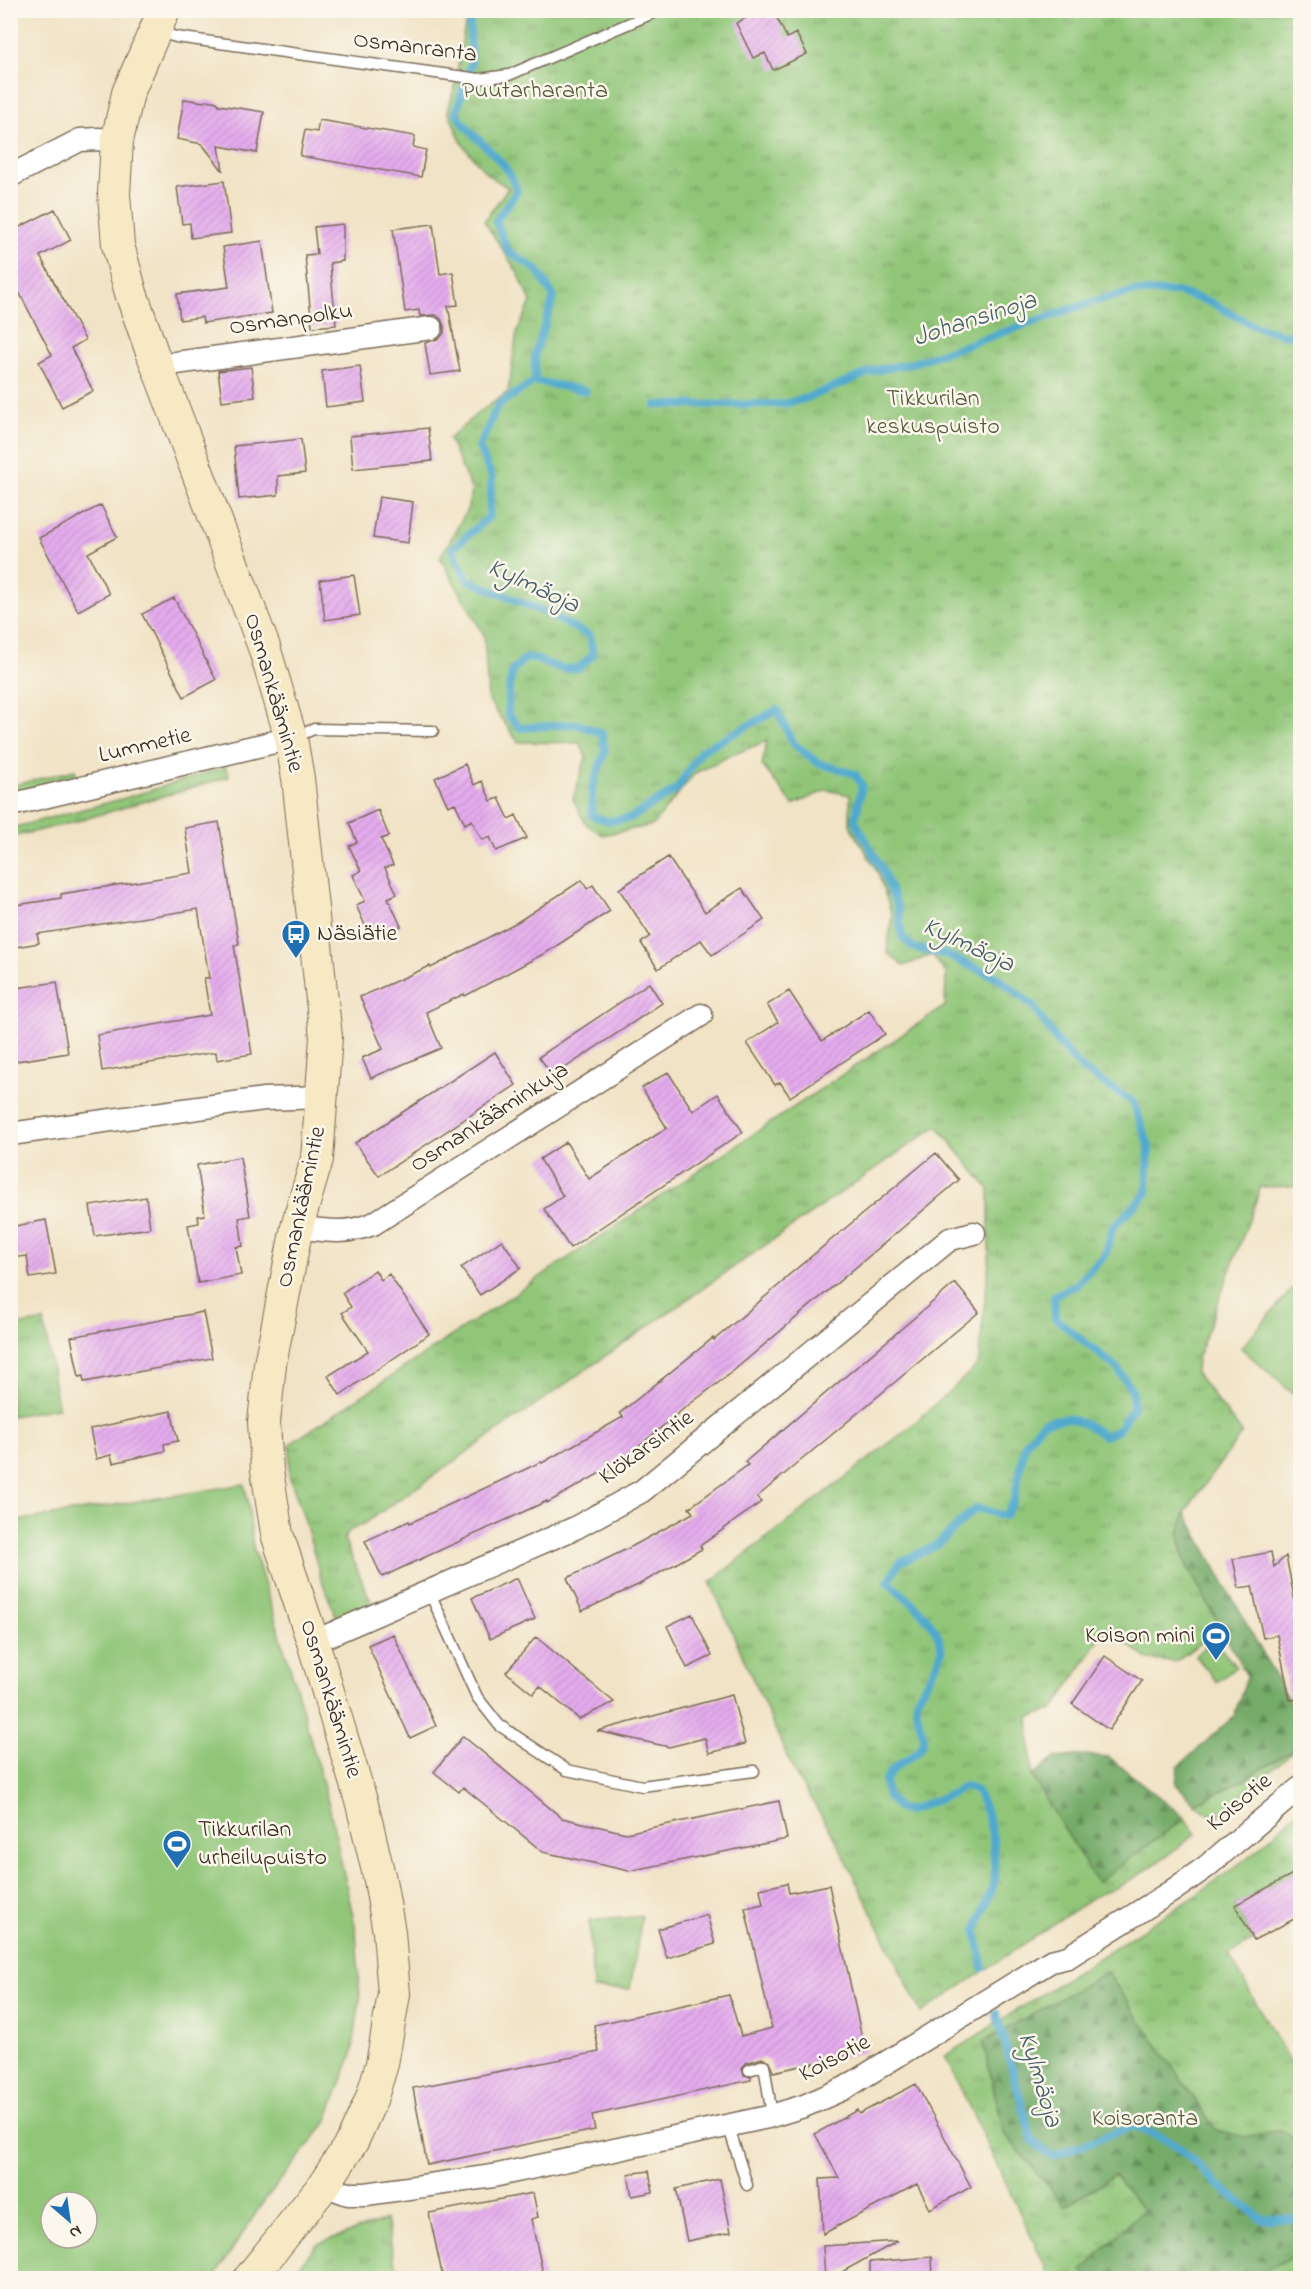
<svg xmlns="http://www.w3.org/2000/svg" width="1311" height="2289" viewBox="0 0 1311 2289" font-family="'Indie Flower',sans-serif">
<defs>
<pattern id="grass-tufts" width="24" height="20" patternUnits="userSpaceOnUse" patternTransform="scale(1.5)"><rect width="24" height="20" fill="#91c679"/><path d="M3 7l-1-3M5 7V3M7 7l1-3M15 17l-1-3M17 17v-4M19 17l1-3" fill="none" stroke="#78a163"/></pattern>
<pattern id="forest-firs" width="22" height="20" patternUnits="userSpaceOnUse" patternTransform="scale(1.5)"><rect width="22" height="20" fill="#74ab69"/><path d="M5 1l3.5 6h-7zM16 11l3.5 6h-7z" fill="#608b56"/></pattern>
<pattern id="building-hatch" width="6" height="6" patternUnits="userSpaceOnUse" patternTransform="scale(1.5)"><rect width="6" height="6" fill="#e4abed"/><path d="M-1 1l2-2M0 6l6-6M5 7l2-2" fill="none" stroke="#c493cb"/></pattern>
</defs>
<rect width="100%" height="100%" fill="#fbf7ec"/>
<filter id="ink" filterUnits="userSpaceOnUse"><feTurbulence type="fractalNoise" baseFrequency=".0167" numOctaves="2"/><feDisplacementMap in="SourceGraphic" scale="12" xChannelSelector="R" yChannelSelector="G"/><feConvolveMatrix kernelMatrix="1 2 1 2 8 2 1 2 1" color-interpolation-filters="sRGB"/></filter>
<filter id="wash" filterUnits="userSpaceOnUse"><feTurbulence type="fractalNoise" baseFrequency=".008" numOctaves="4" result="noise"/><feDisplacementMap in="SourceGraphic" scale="24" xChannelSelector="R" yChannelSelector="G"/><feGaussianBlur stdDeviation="1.35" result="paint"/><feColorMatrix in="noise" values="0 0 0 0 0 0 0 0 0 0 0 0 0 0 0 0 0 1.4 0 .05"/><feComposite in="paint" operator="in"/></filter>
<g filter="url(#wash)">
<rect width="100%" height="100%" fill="#f1e3c6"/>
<!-- grass -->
<path fill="url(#grass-tufts)" stroke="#66784c" stroke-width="1.5" d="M471 11H1300V1186L1261 1187 1197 1359 1196 1373 1242 1433 1185 1512 1179 1534 1184 1560 1221 1627 1175 1662 1149 1660 1106 1629 1053 1710 1029 1717 1032 1776 1097 1882 1185 1818 1196 1834C1165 1856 1133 1884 1097 1895L921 2013 835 1838 794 1772 710 1582 909 1428 978 1365 989 1262V1189L937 1126 365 1523 349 1531 344 1539 373 1606 338 1622 321 1578 304 1518 289 1475 290 1444 945 1006 946 973 932 955 904 966 887 953 892 915 878 873 850 825V795L826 790 793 805 762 765 767 741 729 756 695 773 653 825 602 835 586 824 573 799 586 757 580 743 518 742 488 700 484 635 440 558 467 510 472 491 449 439 478 413 508 392 517 332 531 302 519 275 484 221 508 188 487 174 463 145 448 111 455 85 464 30Z
M226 767 229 777 71 823 11 837V828L125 798Z
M75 770 77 777 11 794 10 786Z
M44 1321 58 1408 11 1416V1327Z
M1300 1745 1216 1819 1195 1804 1247 1778Z
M1300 1809V1870L1235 1905 1254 1940 1229 1955 1288 2059 1300 2069V2278H1051L945 2056 1195 1896 1254 1853Z
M642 1916 630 1989H593L589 1921Z
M386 2220 398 2278H290L317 2244Z"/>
<!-- forest -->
<path fill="url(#forest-firs)" stroke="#586a44" stroke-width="1.5" d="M1185 1512 1300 1721V1745L1247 1778 1195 1804 1176 1784 1178 1767 1234 1716 1247 1676 1184 1560 1179 1534Z
M1084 1755 1109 1757 1185 1818 1097 1883 1032 1776 1055 1758Z
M1107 1972 1216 2130 1245 2137 1280 2130 1300 2141V2253L1250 2278H1196L1186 2275 1162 2278H1092L1082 2271 1143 2210 1114 2175 1065 2207 1004 2133 983 2042Z"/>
<!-- garden -->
<path fill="#91c679" stroke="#66784c" stroke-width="1.5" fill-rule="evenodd" d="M1300 1280V1385L1293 1394 1241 1348Z
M244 1484 248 1501 253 1547 297 1690 330 1810 356 1930 360 2000 352 2054 326 2123 261 2205 214 2278H11V1522ZM51 2202H87V2238H51Z
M1214 1640 1236 1667 1217 1682 1195 1655Z"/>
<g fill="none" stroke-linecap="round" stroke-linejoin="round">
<!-- stream -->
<path stroke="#50a9cd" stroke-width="8" d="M478 10 470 21 471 63 456 113C474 143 506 155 517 191L496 221 508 251 537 270 554 297 535 354V381L498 405 479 447 492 478 489 517 452 549 468 580 546 613 590 636 593 655 579 668 563 669 528 657 513 669 509 689 508 715 520 728 577 724 602 733 605 752 592 788V816L609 821 631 818 677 789 701 751 777 710 794 744 818 763 855 774 862 785 855 821 883 871 898 909 902 937 914 948 944 954 998 978 1032 1005 1057 1041 1082 1069 1133 1102 1149 1146 1147 1193 1113 1227 1105 1255 1077 1284 1054 1296 1055 1318 1117 1368 1132 1390 1133 1407 1118 1430 1105 1436 1085 1424 1067 1418 1043 1422 1025 1444 1014 1500 1005 1516 976 1508 937 1545 900 1562 888 1582C905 1596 945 1628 941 1653 939 1665 923 1686 918 1698 912 1714 923 1723 923 1738 923 1754 905 1759 896 1767 891 1770 888 1777 885 1781L887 1796 899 1809 908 1811 954 1793 965 1786 977 1791 987 1814 993 1838 995 1880 976 1931 983 1968
M535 381 586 391
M656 405 783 404 807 398 873 371 913 363 1095 301 1133 292H1177L1210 302 1254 326 1285 335 1300 333
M996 2013 1032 2140 1052 2157 1132 2126 1163 2138 1179 2147 1218 2185 1262 2219H1300"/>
</g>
<g id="blocks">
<!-- building -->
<path fill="url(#building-hatch)" d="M761 10H773L787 38 796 33 807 54 773 70 765 53 753 58 736 23Z
M184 99 204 102 207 100 217 102 219 105 264 112 257 153 219 146 223 171 202 144 177 139Z
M319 120 415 136 413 147 426 150 421 177 300 156 305 130 317 132Z
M224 181 231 233 191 238 190 223 182 224 177 187Z
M55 209 71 240 40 256 85 340 71 348 93 391 62 407 39 362 52 355 10 275V232Z
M343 224V261L330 263 336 325 312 327 305 255 317 254 314 227Z
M433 224 440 274 453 272 458 305 448 306 460 371 430 375 425 343 440 338 444 333V326L441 319 436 315 420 316 419 310 405 312 393 229Z
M262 241 272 313 203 323 202 317 180 320 177 294 229 287 223 247Z
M360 366 365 402 326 407 322 371Z
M251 367 255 397 222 401 218 371Z
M428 428 432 461 353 469 350 436Z
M301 439 305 473 278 476V495L239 499 234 446Z
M379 497 413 502 408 543 373 538Z
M101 505 117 537 88 553 109 594 78 611 39 538Z
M354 575 360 615 325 620 320 580Z
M174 598 216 680 184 697 142 614Z
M465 764 474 785 482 781 491 801 499 798 509 819 516 815 527 838 496 851 490 837 482 840 472 820 465 824 455 803 448 806 435 778Z
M378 810 389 836 381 839 393 865 385 868 397 894 388 898 401 926 371 939 356 905 365 901 353 875 361 871 349 846 357 842 349 823Z
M219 822 239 944 234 945 252 1054 217 1060 216 1052 102 1071 97 1035 210 1015 204 978H209L198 909 37 934 39 943 10 948V906L61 898V894L192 873 185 828Z
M668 857 705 912 742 888 764 920 712 955 701 940 658 969 641 943 650 936 619 889Z
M582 880 587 889 593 885 610 911 547 952 465 996 464 994 426 1012 441 1048 371 1078 362 1058 383 1049 360 997 430 966 431 968 519 921Z
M57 982 68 1053 10 1062V989Z
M649 983 662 1003 553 1076 539 1057Z
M789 991 822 1041 869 1010 885 1034 790 1097 780 1082 775 1085 747 1043 778 1022 767 1005Z
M495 1052 516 1085 379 1176 355 1143Z
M668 1072 693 1111 718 1094 743 1132 570 1248 544 1209 563 1196 540 1159 566 1142 589 1179 667 1128 642 1088Z
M936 1153 959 1180 726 1377 682 1410 608 1472 607 1469 547 1503V1501L382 1577 365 1541 409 1521 410 1523 541 1462 542 1463 623 1417 620 1413 713 1338 714 1340 785 1280 784 1279Z
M240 1157 250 1216 239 1218 243 1246 236 1247 241 1275 198 1283 188 1225 199 1223 198 1216 205 1215 197 1165Z
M146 1197 150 1228 95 1236 90 1206Z
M46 1220 56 1274 30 1278 27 1256 10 1258V1227Z
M502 1240 521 1268 480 1295 461 1268Z
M375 1270 381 1280 389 1274 429 1334 340 1395 328 1376 368 1351 342 1313 351 1307 342 1293Z
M955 1283 979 1312 757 1497 761 1502 700 1546 702 1549 638 1585 582 1611 567 1578 631 1547 693 1513 689 1508 748 1465 745 1462Z
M203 1312 212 1358 84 1382 83 1376 79 1377 71 1337Z
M171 1411 178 1441 164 1444 165 1451 113 1463 111 1455 96 1459 90 1429Z
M1271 1552 1274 1567 1286 1556 1300 1628V1699L1290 1700 1277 1635 1263 1638 1252 1586 1239 1588 1233 1559Z
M517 1578 535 1619 490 1639 472 1598Z
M692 1614 712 1656 687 1668 667 1626Z
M393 1634 436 1726 410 1738 368 1645Z
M536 1637 614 1702 579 1719 540 1686 533 1694 506 1672Z
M1105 1656 1142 1681 1109 1730 1072 1704Z
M732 1695 745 1744 709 1753 705 1738 669 1747 597 1731Z
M463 1736 562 1818 626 1833 779 1801 787 1839 629 1871 543 1852 463 1787 459 1792 434 1772Z
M1300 1870V1916L1254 1940 1235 1905Z
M787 1883 789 1893 829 1885 865 2052 773 2072 770 2061 762 2058 746 2063 742 2068 744 2075 751 2077V2080L592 2115 595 2130 427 2165 413 2088 599 2052 594 2025 729 1995 741 2036 772 2028 745 1908 763 1904 760 1889Z
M707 1915 715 1944 667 1958 658 1929Z
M916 2084 971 2187 930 2209 917 2184 823 2234 820 2179 839 2178 815 2134 857 2110 859 2114Z
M649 2171 653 2192 632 2196 628 2174Z
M720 2179 731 2232 687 2241 676 2189Z
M533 2193 538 2217 531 2219 544 2278H443L429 2213Z
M898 2241 831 2278H825L823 2246Z
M932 2257 933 2278H870V2262Z"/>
</g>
</g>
<g filter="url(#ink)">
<use href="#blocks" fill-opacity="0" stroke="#7b6b59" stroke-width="1.5"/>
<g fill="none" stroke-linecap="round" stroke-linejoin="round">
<!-- lane casing -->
<g stroke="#7b6b59" stroke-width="13">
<path id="lane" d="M158 32 176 37 479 79 509 75 660 10
M295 737 314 729 433 731
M429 1591 477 1697 499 1725 567 1770 642 1786 754 1771
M749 2070 764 2065 772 2115
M728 2125 747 2185"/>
</g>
<!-- street casing -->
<g stroke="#7b6b59" stroke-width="25">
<path id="street" d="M10 176 80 140 98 139 117 141
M159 370 176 363 431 328
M10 805 291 738
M10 1134 264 1099 323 1097
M297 1227C327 1231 343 1235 373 1224L701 1015
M313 1642 575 1528 642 1491 950 1239 974 1233
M324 2185 348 2194H366L493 2176 768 2117 804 2106 845 2088 1051 1961 1068 1957 1172 1891 1206 1867 1300 1788"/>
</g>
<!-- secondary casing -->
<g stroke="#7b6b59" stroke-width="34">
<path id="secondary" d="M164 10 128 93 117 141 114 194 118 245 131 293 153 355 264 647 291 738 298 778 326 1037 317 1159 297 1227 270 1364 264 1422 267 1470 277 1534 313 1642 362 1804 380 1880 389 1932 394 1994 382 2064 371 2100 353 2140 324 2185 250 2278"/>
</g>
<!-- lane -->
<use href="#lane" stroke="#fff" stroke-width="10"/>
<!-- street -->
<use href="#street" stroke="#fff" stroke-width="22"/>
<!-- secondary -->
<use href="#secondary" stroke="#f6e9c3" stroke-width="32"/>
</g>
</g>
<!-- icons -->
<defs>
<g id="bus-pin" transform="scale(1.5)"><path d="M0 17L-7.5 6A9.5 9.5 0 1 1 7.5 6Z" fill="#1f6fb2" stroke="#fbf7ec"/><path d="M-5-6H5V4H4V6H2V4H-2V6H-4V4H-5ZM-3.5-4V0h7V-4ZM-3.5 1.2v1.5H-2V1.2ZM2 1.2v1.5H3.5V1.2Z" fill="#fff"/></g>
<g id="stadium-pin" transform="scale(1.5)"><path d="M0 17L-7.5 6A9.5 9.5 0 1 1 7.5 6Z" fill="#1f6fb2" stroke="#fbf7ec"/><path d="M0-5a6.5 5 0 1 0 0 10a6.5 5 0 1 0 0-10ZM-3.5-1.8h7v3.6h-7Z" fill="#fff"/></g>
</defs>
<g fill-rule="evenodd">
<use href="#bus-pin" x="296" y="934"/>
<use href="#stadium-pin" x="1216" y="1636"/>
<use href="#stadium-pin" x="177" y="1844"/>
</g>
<g text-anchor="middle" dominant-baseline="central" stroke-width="5" stroke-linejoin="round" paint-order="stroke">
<!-- street labels -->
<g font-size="24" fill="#3b2a1e" stroke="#fbf7ec">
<text transform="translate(415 48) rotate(7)">Osmanranta</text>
<text transform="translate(291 320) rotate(-8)">Osmanpolku</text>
<text transform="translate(273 693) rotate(74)">Osmankäämintie</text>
<text transform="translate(145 746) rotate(-13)">Lummetie</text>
<text transform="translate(490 1118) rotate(-33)">Osmankääminkuja</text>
<text transform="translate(302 1207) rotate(-78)">Osmankäämintie</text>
<text transform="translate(647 1448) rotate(-36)">Klökarsintie</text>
<text transform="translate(330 1699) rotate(73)">Osmankäämintie</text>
<text transform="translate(1240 1803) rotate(-40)">Koisotie</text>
<text transform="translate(835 2059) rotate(-28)">Koisotie</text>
</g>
<!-- park labels -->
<g font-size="24" fill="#555939" stroke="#fbf7ec">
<text x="535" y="91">Puutarharanta</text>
<text x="933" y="399">Tikkurilan<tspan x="933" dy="28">keskuspuisto</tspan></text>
<text x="1145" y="2119">Koisoranta</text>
</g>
<!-- poi labels -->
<g font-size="24" fill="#3b2a1e" stroke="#fbf7ec" text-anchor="start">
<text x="317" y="934">Näsiätie</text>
<text x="1195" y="1636" text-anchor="end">Koison mini</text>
<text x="198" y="1830">Tikkurilan<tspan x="198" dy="28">urheilupuisto</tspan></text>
</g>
<!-- water labels -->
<g font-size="26" font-style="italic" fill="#435d64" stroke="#fbf7ec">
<text transform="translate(975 320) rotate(-18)">Johansinoja</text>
<text transform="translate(533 587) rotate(25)">Kylmäoja</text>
<text transform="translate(968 946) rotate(25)">Kylmäoja</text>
<text transform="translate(1039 2080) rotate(73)">Kylmäoja</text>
</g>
</g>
<!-- margin -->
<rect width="1311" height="2289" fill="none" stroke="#fbf7ec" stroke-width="36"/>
<!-- north arrow -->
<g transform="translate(69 2220) rotate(151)"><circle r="28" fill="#fbf7ec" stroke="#aea59a" stroke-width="1.5"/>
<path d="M0-4.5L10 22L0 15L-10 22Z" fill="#1f6fb2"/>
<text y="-9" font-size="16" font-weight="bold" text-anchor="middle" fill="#3b2a1e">N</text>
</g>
</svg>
